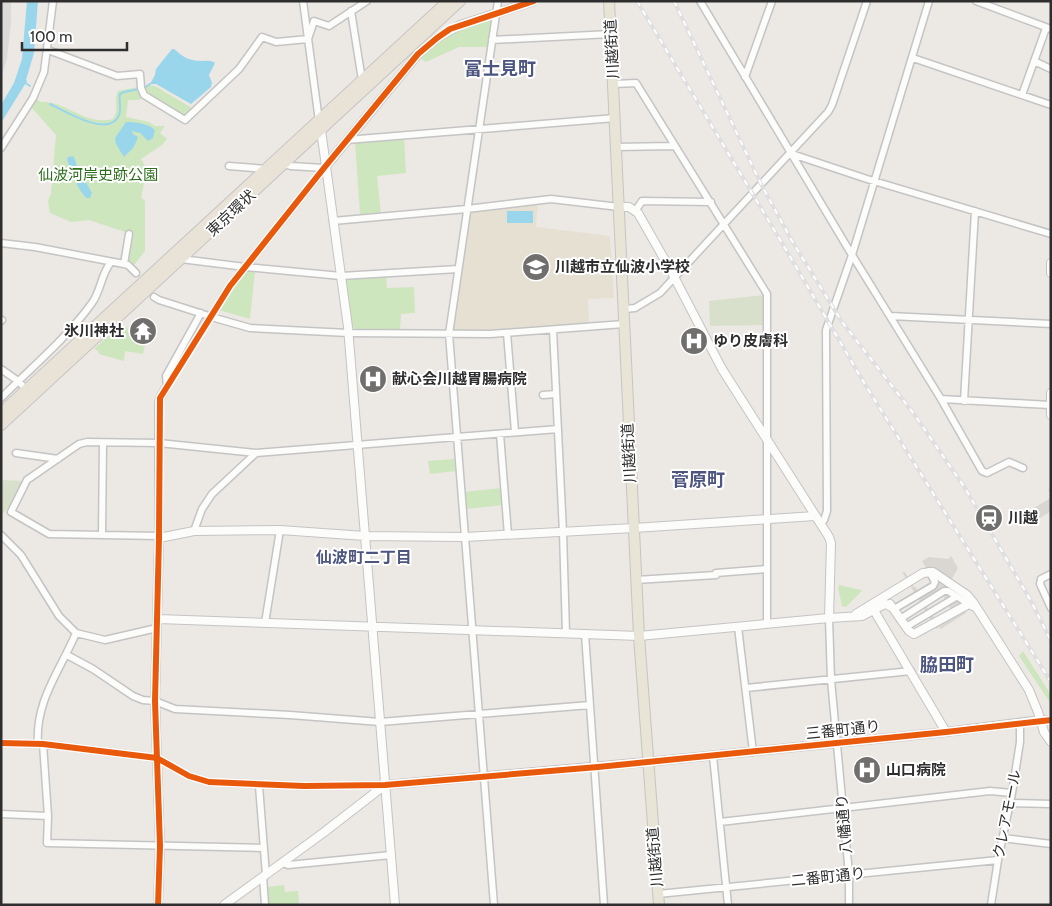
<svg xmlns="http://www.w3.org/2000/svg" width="1052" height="906" viewBox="0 0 1052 906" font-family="Cabin,'Noto Sans JP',sans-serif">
<rect width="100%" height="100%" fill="#ece8e4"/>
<!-- industrial -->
<path fill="#dcd9db" d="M1 1H11V23L7 59 1 77Z"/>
<!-- education -->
<path fill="#e6e0d3" d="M538 204 536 227 610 236 614 298 588 299 589 325 489 331H455L452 327 469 215 473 211Z"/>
<!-- green -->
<path fill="#cee6be" d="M491 20 493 23 489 47H459L426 62 420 58 446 35Z
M148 85 155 86 192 108 184 116 148 94 144 88Z
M138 87 139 92 143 97 139 100H128L126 117 149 122 155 126H165L160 133 167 139 162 145 141 159 147 169 141 197 145 201V251L134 265 120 260 125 232 89 220 71 222 50 213 48 201 51 193 56 135 31 107 36 99 41 102C66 100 84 126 113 119 120 109 113 100 118 91Z
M404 138 406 173 377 176 381 213 360 214 355 142Z
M247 270H255L250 319 219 310Z
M386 276 387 288 414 287 415 313 401 314 400 329H356L352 326 345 279Z
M119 326 127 327 129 336 146 340 143 354 125 351 124 361 99 354 98 351 94 349Z
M454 459 456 471 430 474 428 461Z
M502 488 504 505 465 509 464 492Z
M839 585 861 590 862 591 846 607 842 606 838 588Z
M1023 651 1051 695V704L1019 656Z
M284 885 285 892 298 891 299 904 269 905 267 887Z"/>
<!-- cemetery -->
<path fill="#d8e0cc" d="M765 295V325L710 326 709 301Z
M1 480 23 481 12 504 1 515Z"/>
<!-- plaza -->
<path fill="#dad6d2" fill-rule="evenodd" d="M1051 488V511L1034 522 1027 512 1049 499 1051 494 1048 490Z
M951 556 958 568 949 584 966 613 941 629 939 627 936 629 902 572H905L914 587H916L919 595H923L935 588V584L922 561 929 557 948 559ZM937 591 941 592 951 610 935 620 932 612 929 611 924 602 925 599Z"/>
<!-- water -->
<path fill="#99d6ec" d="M27 1H38L34 53 26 80 27 81 1 123V105L14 83 22 59Z
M172 49H174C184 58 190 61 203 61 208 61 211 60 215 63L209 75 212 83 211 87 191 104 156 84H150L155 75 156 69Z
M126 122C135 122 148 123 155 130L153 138 148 141 140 133 132 131 133 134 138 137C133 150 134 147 124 157L116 144 115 138Z
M71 156 74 157 77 166 92 193 90 198H86C78 189 69 170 67 158Z
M507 211H533V223H507Z"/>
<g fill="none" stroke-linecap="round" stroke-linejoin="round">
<!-- stream -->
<path stroke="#99d6ec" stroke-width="2" d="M24 82 30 86
M144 88 150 84
M50 104C64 111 107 137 118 117 123 109 118 102 120 94L124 92 139 89"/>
<!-- minor casing -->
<g stroke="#c5c4c5" stroke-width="9">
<path id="minor" d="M303 1 319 121
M700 1 852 255 929 1
M976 1 1051 29
M351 11 362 80
M492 40 611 34
M48 50 117 76 140 74 141 88 144 95 185 120 239 69 262 37 276 42 308 39 314 21 329 26 367 1
M913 58 1051 105
M1034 61 1051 69
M745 77 772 1
M614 84 636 83 767 294V624
M1022 95 1046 28
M347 140 615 118
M616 147 674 146
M1 148 33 98 44 72 53 1
M792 154 867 179 1051 234
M284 164 291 166 324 168
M229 166 267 169
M636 210 642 201 711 202
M333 221 467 209 551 199 619 207
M1 243 35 247 124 264 128 265 136 273
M852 255 941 399 982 471 987 473 1009 462 1023 468
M181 259 245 267 341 276 458 269
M124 264 129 234
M154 297 159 300 206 315
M624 309 635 308 660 293 828 112 832 105 867 1
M890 316 1051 324
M215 318 250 328 348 333 490 334 624 324
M1 321 2 320
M553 330 563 532 566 633
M507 333 515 432
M1 369 18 381 26 389
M167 386 230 286 326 166
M167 386 166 376 201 313
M543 395 556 394
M1 398C32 367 66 339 92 303 101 291 101 274 111 262
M941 399 1050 405
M964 401 975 211
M500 434 508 535
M16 453 58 459
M820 523 824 520 827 511 826 330 852 255
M194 531 202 509 212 494 256 453
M1 535 21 555 59 616 76 633 105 640 157 628
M102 535 103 443
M159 536 49 534 11 512 27 480 79 444 87 442 159 443 256 453 558 429
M1051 574 1041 579 1040 584 1051 608
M636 580 716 575V573L766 569
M894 609 933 586 935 582 929 571
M829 618 831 680 849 874V905
M900 619 944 591H948L969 604
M265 623 280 530
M738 627 753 752
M906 627 956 597
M585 634 604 905
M67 655 93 669 133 696 143 700 155 701 175 709 290 715 380 722 590 705
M746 688 911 671
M1041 720H1051
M1 743 43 744 157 758 189 776 209 782 304 786 385 785
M38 744C35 701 60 671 76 633
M43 744 48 816 47 843 264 848
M713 756 728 905
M259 786 266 875
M1011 803 1051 804
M1 814 48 816
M720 822 990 791 1012 793
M1003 838 1051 844
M283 863 288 865 391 855
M263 877 265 905
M658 894 998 860
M494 905 449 334 498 1
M991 905 998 860 1012 793 1020 742V724"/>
</g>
<!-- tertiary casing -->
<g stroke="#c5c4c5" stroke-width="10">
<path id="tertiary" d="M321 130 348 327 395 905
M326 166 405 70 418 54 437 38 460 25 534 1
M619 207H629L638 213 670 269 722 369 829 537 831 543 829 618
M1051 263V273
M1051 393V415
M159 538 194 531 280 530 365 536 465 537 634 528 815 516
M890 604 909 631 914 634 969 604 975 607
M872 607 946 732
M856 614 923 573 933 572 967 595 973 602 1029 690 1038 712 1044 732 1051 742
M158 619 639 636 829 618 862 616 883 605 886 604 893 608
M158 905 160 846 155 701 159 538V403L160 398 167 386
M224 905 323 833 385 785 647 762 946 732 1041 720"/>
</g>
<!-- primary casing -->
<g stroke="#c6c5c4" stroke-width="12">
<path id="primary" d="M609 1 639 636 659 905"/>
</g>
<!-- trunk casing -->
<g stroke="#c6c5c4" stroke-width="12">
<path id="trunk" d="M1 413 448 1
M1 425 460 1"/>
</g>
<!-- minor -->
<use href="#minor" stroke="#fcfcfb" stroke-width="6"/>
<!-- tertiary -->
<use href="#tertiary" stroke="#fcfcfb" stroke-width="8"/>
<!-- primary -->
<use href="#primary" stroke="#e8e4d6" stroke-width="10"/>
<!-- trunk -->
<use href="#trunk" stroke="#e9e2d6" stroke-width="10"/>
<!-- rail casing -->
<g stroke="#dfdfe1" stroke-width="4">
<path id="rail" d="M637 1 785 248 866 386 1051 682
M674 1 761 184 792 241 842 322 914 414 965 488 1031 601 1051 641"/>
</g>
<!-- rail -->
<use href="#rail" stroke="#fff" stroke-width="2" stroke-dasharray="5.5" stroke-linecap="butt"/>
<!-- cycleway casing -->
<g stroke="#fff" stroke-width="9">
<path id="cycleway" d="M1 743 43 744 157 758 189 776 209 782 304 786 385 785 598 767 946 732 1051 720
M158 905 160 846 155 701 159 538 160 398 230 286 324 168 418 54 437 38 450 29 534 1"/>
</g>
<!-- cycleway -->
<use href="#cycleway" stroke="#e8590c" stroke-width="6"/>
</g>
<!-- icons -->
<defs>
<g id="school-disc" transform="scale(1.4375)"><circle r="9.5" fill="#706f6e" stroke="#fff"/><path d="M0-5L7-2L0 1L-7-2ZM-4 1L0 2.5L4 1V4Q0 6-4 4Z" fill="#fff"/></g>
<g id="temple-disc" transform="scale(1.4375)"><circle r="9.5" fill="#706f6e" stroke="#fff"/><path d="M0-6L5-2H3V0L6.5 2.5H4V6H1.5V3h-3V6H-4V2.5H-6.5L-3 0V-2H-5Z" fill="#fff"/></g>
<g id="hospital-disc" transform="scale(1.4375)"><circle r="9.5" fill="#706f6e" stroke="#fff"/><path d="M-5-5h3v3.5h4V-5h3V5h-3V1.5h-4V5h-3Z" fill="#fff"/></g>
<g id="station-disc" transform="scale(1.4375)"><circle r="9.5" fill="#706f6e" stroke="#fff"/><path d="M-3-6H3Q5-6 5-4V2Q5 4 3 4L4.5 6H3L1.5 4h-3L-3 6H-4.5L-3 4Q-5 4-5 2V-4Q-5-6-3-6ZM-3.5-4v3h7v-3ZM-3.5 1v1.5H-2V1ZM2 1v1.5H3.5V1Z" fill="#fff"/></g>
</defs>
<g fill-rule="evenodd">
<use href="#school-disc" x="536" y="267"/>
<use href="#temple-disc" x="143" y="331"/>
<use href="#hospital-disc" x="694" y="341"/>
<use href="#hospital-disc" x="373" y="379"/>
<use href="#station-disc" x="989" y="518"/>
<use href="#hospital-disc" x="867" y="770"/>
</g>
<g text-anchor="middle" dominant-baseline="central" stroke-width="4" stroke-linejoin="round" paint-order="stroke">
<!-- street labels -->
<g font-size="15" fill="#2e2e2e" stroke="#fff">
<text transform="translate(612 49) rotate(-93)">川越街道</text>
<text transform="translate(231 213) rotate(-43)">東京環状</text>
<text transform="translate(629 453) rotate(-93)">川越街道</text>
<text transform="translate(843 730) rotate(-6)">三番町通り</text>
<text transform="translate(1007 814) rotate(-79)">クレアモール</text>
<text transform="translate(844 824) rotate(-95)">八幡通り</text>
<text transform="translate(655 857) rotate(-95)">川越街道</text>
<text transform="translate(828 877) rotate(-6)">二番町通り</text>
</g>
<!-- park labels -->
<g font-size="15" fill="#2c6e1b" stroke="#fff">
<text x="98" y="175">仙波河岸史跡公園</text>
</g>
<!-- poi labels -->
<g font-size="15" font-weight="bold" fill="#2e2e2e" stroke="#fff" text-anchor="start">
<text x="555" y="267">川越市立仙波小学校</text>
<text x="124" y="331" text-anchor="end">氷川神社</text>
<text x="713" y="341">ゆり皮膚科</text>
<text x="392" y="379">献心会川越胃腸病院</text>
<text x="1008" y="518">川越</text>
<text x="886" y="770">山口病院</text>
</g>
<!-- neighbourhood labels -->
<g font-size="16" font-weight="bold" fill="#4d5680" stroke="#fff">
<text x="364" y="557">仙波町二丁目</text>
</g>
<!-- quarter labels -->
<g font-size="18" font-weight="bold" fill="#4d5680" stroke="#fff">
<text x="500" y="69">富士見町</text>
<text x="698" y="480">菅原町</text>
<text x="947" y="665">脇田町</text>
</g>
</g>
<!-- border -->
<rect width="1052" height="906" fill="none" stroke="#2e2e2e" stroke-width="5"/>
<!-- scale -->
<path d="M22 42v8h105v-8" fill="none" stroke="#2e2e2e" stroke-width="2.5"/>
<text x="30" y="42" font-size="15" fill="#2e2e2e" stroke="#ffffff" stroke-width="4" paint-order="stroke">100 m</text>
</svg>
